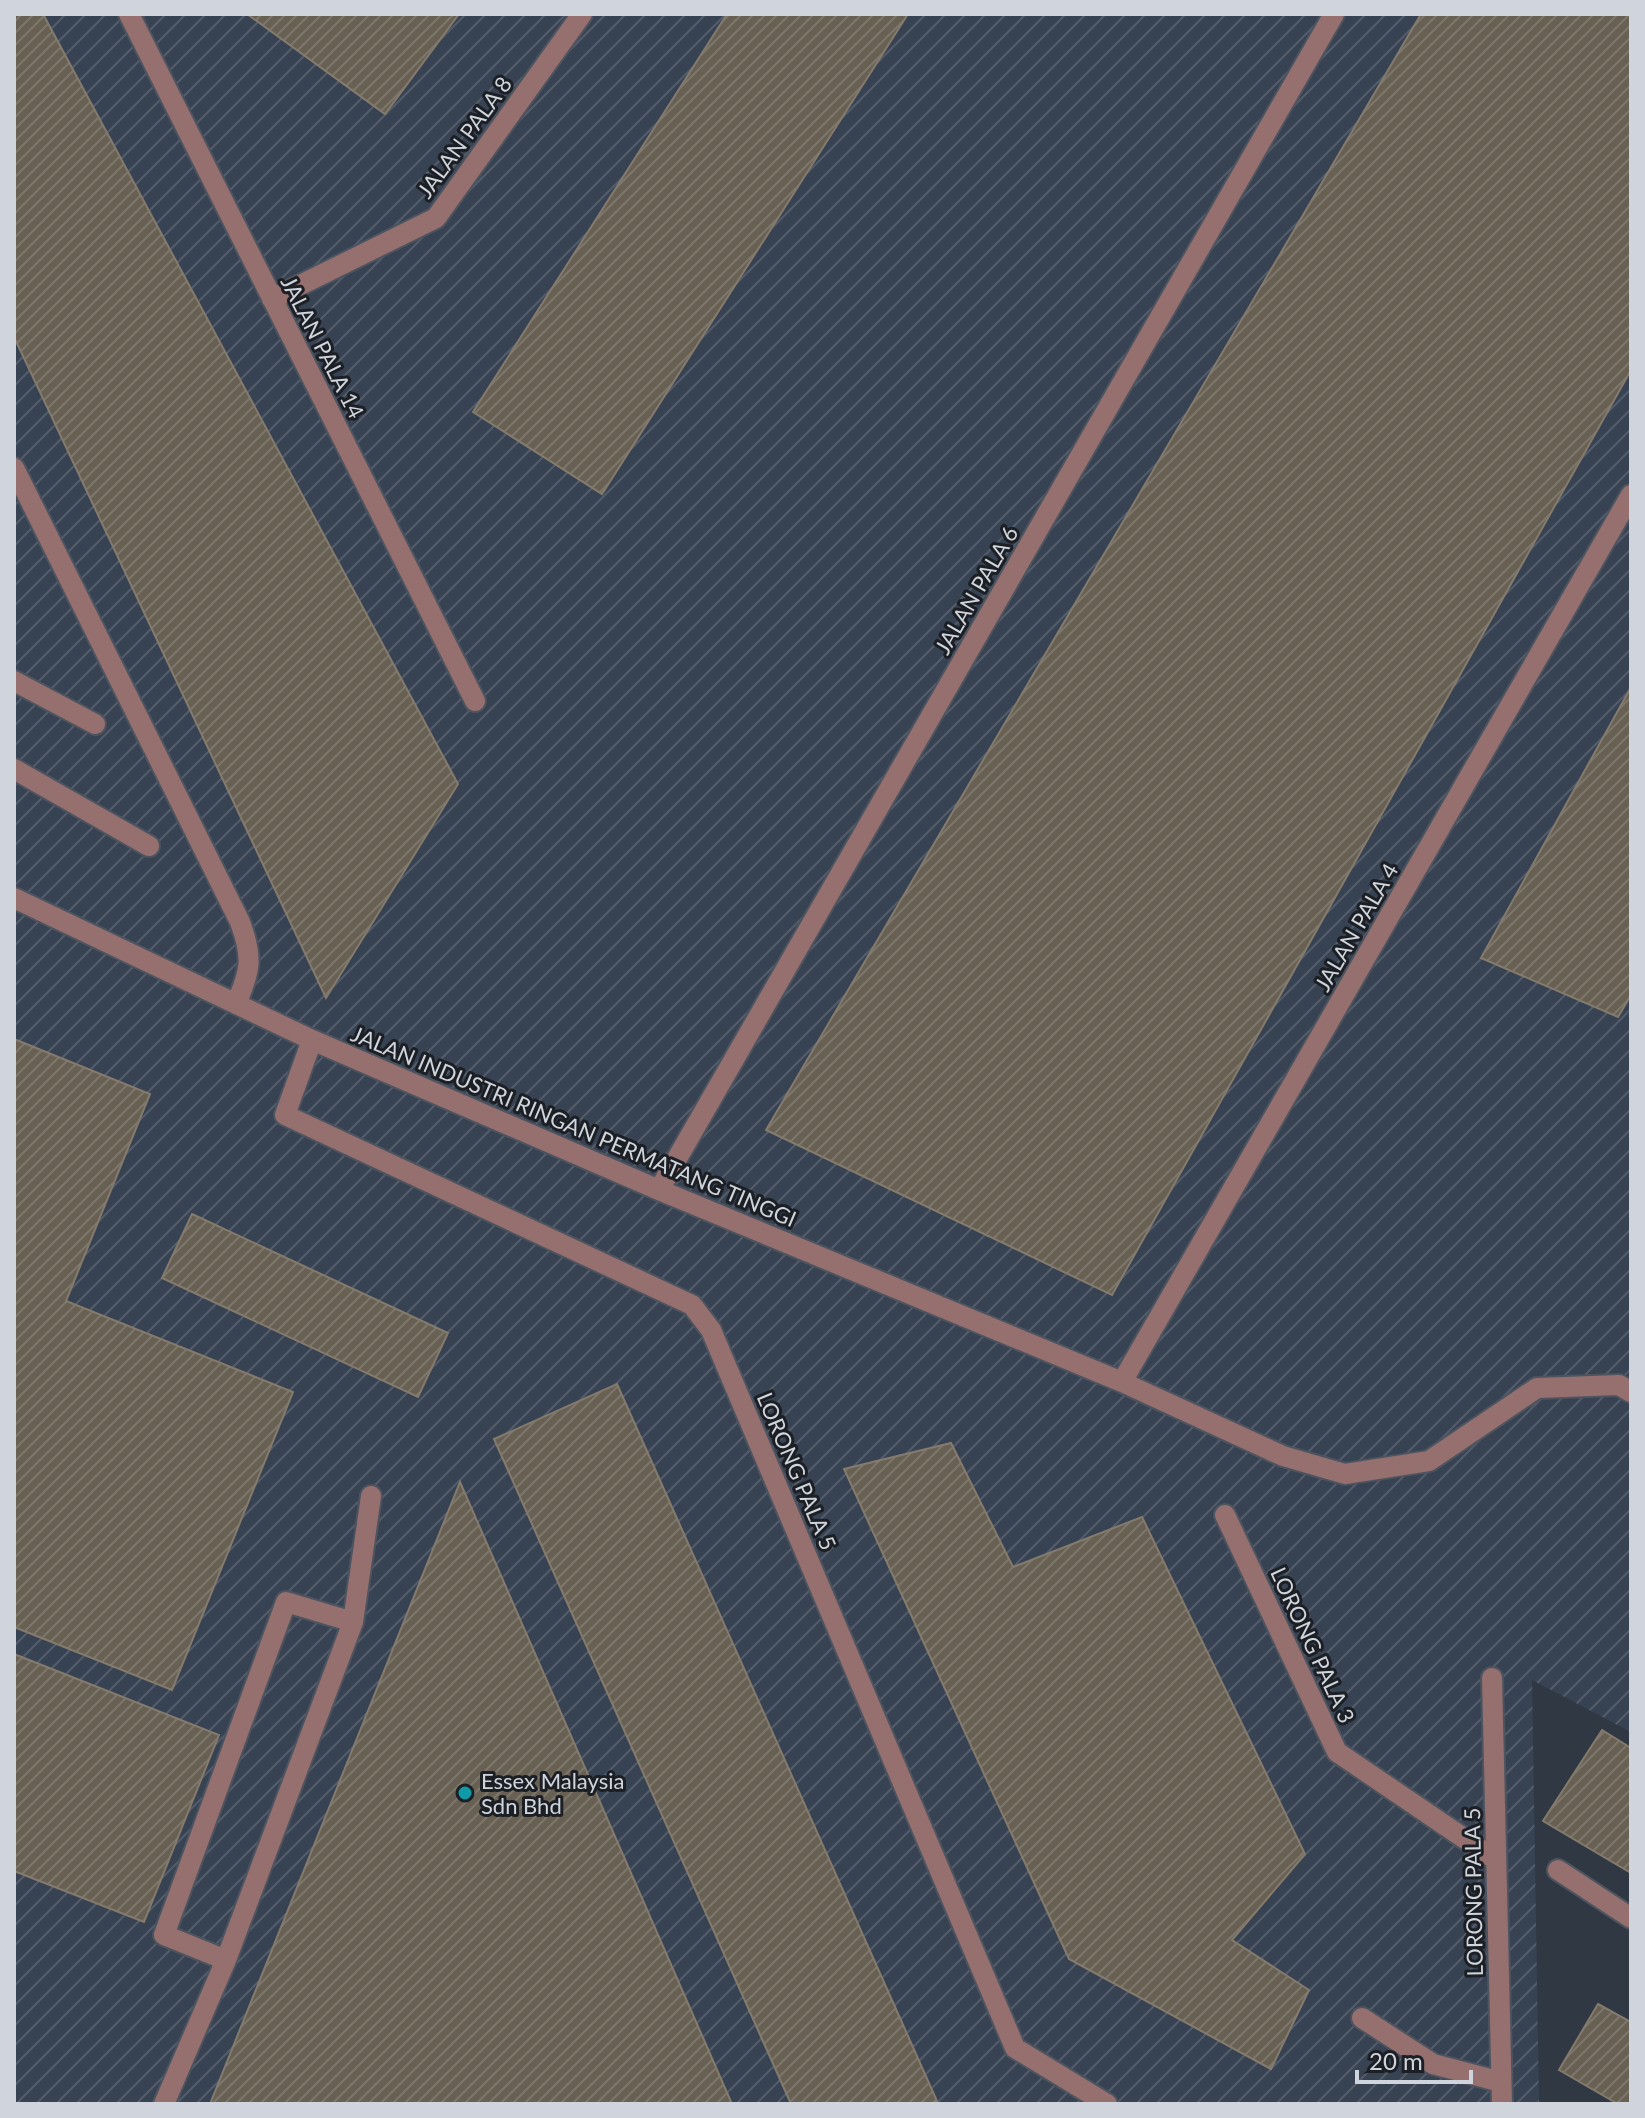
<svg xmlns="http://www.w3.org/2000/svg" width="1645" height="2118" viewBox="0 0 1645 2118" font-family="Lato,sans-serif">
<defs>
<pattern id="industrial-furrows" width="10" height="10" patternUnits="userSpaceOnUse" patternTransform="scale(2)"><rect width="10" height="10" fill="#374253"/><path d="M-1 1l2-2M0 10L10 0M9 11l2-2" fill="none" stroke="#535c6b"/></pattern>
<pattern id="building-hatch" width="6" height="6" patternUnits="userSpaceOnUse" patternTransform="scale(2)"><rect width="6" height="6" fill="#686053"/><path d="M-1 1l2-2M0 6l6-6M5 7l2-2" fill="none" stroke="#7d766b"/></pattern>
</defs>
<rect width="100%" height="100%" fill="#303843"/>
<!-- industrial -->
<path fill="url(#industrial-furrows)" d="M14 14H1631V1732L1532 1680 1539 2104H14Z"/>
<!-- building -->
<path fill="url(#building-hatch)" stroke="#847b6d" stroke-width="2" d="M14 14H43L458 784 326 998 14 337Z
M247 14H459L385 114Z
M727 14H908L602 494 473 412Z
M1421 14H1631V370L1112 1295 766 1130Z
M1631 687V995L1618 1017 1481 958Z
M14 1039 150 1094 66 1301 293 1392 172 1690 14 1627Z
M192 1214 448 1333 418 1397 162 1278Z
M617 1384 937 2101 931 2104H791L494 1439Z
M951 1443 1013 1567 1142 1517 1305 1854 1232 1940 1309 1990 1271 2069 1069 1959 844 1469Z
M460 1482 732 2104H210Z
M14 1654 219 1735 144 1922 14 1871Z
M1602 1730 1631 1748V1873L1543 1821Z
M1598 2004 1631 2022V2104H1618L1559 2070Z"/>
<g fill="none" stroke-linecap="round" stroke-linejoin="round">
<!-- minor casing -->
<g stroke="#4d545f" stroke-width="24">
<path id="minor" d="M129 14 475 701
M272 299 436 218 582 14
M14 468 240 922C253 957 251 970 236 1004
M14 681 95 724
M14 769 149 846
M14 898 312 1040 659 1190 1122 1382 1283 1456 1345 1474 1429 1461 1537 1388 1619 1385 1631 1392
M312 1040 285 1115 692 1305 711 1330 1015 2048 1107 2104
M659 1190 1334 14
M1122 1382 1631 495
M1225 1515 1337 1752 1496 1860
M1492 1678 1502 2104
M1558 1870 1631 1918
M226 1960 164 1935 286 1602 353 1622
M1362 2018 1433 2064 1501 2082
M164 2104 226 1960 353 1622 371 1496"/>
</g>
<!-- minor -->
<use href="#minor" stroke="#95706f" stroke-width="20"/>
</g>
<!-- markers -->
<circle fill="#0f9aa8" stroke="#1c1f24" stroke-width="3" cx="465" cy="1793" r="8"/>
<g text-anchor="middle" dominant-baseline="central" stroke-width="6" stroke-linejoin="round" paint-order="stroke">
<!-- street labels -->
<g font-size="22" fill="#d0d5dd" stroke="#1c1f24">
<text transform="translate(464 137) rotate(-54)">JALAN PALA 8</text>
<text transform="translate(323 347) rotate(63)">JALAN PALA 14</text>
<text transform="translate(976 590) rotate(-60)">JALAN PALA 6</text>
<text transform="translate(1356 927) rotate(-60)">JALAN PALA 4</text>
<text transform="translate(574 1126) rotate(23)">JALAN INDUSTRI RINGAN PERMATANG TINGGI</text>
<text transform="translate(797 1471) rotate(67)">LORONG PALA 5</text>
<text transform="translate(1313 1645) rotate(65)">LORONG PALA 3</text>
<text transform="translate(1473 1892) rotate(-91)">LORONG PALA 5</text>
</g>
<!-- poi labels -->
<g font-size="22" fill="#d0d5dd" stroke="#1c1f24" text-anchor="start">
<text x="481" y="1780">Essex Malaysia<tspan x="481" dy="25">Sdn Bhd</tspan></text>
</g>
</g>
<!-- border -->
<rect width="1645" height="2118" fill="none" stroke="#d0d5dd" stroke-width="32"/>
<!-- scale -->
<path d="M1357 2070v12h114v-12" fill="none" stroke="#d0d5dd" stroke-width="4"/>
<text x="1369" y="2070" font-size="24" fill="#d0d5dd" stroke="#1c1f24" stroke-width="6" paint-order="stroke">20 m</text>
</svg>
